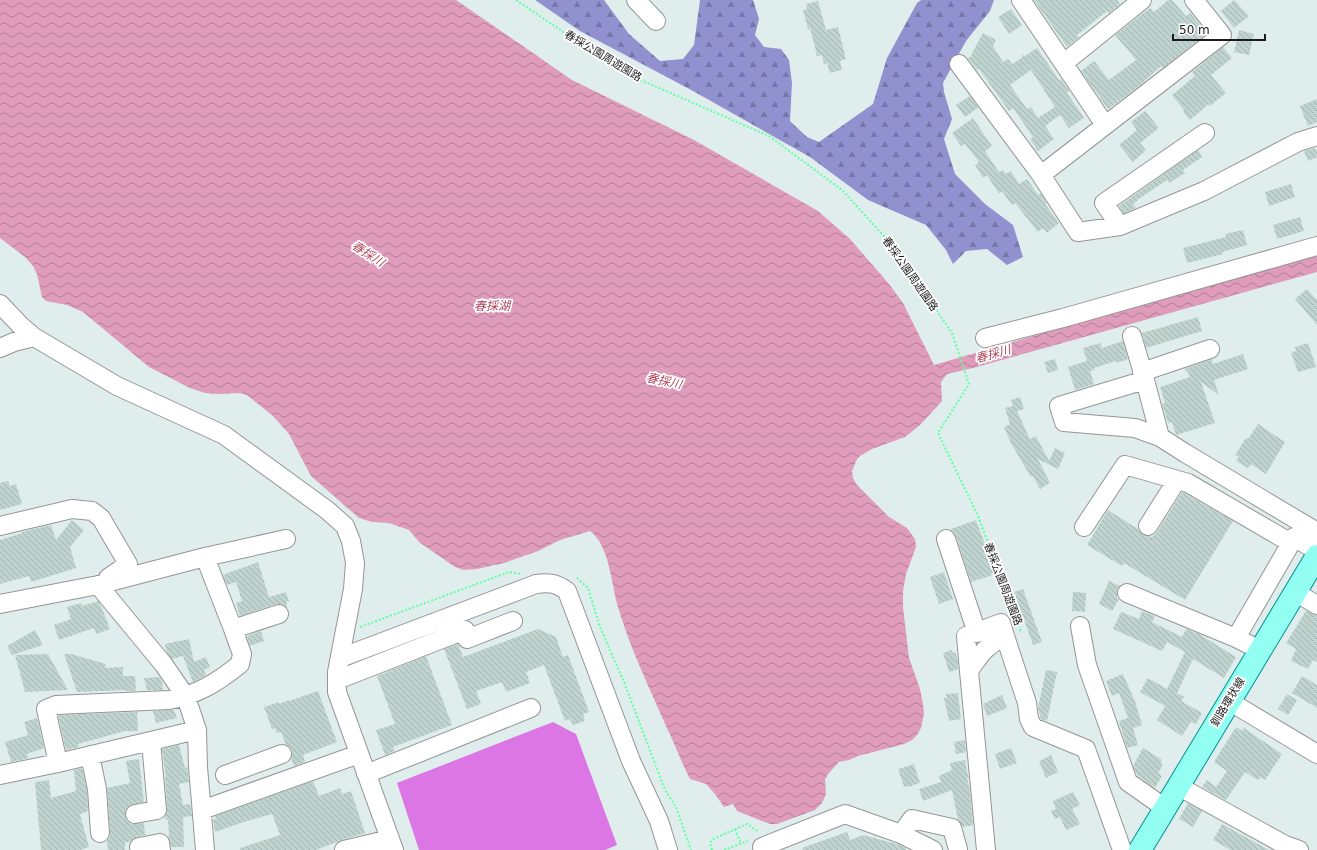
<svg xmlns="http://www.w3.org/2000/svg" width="1317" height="850" viewBox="0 0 1317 850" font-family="'DejaVu Sans','Noto Sans JP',sans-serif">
<defs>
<pattern id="forest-firs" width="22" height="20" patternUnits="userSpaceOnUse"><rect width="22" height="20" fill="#9291d0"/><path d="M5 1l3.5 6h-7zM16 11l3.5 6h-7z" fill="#7676a8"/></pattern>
<pattern id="water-waves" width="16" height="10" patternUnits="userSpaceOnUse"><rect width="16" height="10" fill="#df9cbb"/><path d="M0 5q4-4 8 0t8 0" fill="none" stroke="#b47e97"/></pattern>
<pattern id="building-back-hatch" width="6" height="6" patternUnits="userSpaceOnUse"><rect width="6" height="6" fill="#bfd4cf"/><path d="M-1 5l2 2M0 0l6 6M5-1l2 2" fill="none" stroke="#a4b5b1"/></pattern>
</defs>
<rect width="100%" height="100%" fill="#dfeeed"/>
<!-- forest -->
<path fill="url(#forest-firs)" d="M535 0H604L629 34 660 61 683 59 694 45 700 0H753L759 19 755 35 764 47 781 49 789 60 792 83 790 121 807 137 819 142 873 104 887 58 917 3 921 0H994L990 11 966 41 943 83 944 92 952 119 944 139 955 174 985 204 1013 225 1023 257 1007 265 987 249 966 251 953 264 946 250 926 225 868 200 810 157 693 91 580 31Z"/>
<!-- pitch -->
<path fill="#dc76e4" d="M553 722 576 734 617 845 605 850H419L397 783Z"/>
<!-- water -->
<path fill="url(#water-waves)" d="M0 0H456L572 80 694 140 818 211 850 239 889 284 903 303 934 365 1064 327 1317 256V272L973 368 947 374 941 382 942 401 920 425 905 437 872 449 860 456 857 459 852 471 853 478 857 485 889 517 907 528 915 539 916 547 906 574 903 591V607L909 658 920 689 923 704 924 713 921 728 917 735 912 740 904 744 858 756 849 760 839 762 829 773 825 779 826 794 822 803 815 810 777 824H770L737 811 733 804 724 807 715 794 706 784 690 779C681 762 675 744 666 726 649 687 630 648 618 607 611 584 610 546 590 531L560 540 538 551 504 563 477 569 464 570 455 567 419 542 409 530 389 523 372 522 359 518 311 476 289 434 273 416 247 395 240 393 218 394 205 393 190 388 149 367 83 312 67 305 46 301 42 297 37 274 33 266 25 257 0 238Z"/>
<!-- building -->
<path fill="url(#building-back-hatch)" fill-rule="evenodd" d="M1034 0H1117L1120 4 1109 13 1107 11 1077 35 1079 37 1067 47Z
M1168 0H1172L1186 16 1190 13 1207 33 1163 68 1161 66 1139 86 1108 109 1081 71 1094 61 1109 80 1136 60 1115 35 1150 8 1154 12Z
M1234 0 1249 16 1234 28 1221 11Z
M818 1 826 30 838 27 846 59 840 61 842 70 830 73 827 63 824 64 822 55 817 56 810 28 808 29 803 10 807 9 806 4Z
M1011 9 1022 25 1009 34 998 17Z
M1239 30 1254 34 1249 55 1234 52Z
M983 33 996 40 993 46 1003 62 1008 59 1012 64 1023 57 1021 54 1025 56 1037 48 1059 80 1061 79 1069 91 1067 93 1084 118 1069 128 1060 115 1045 126 1054 139 1038 151 1030 139 1033 137 1013 108 1009 111 979 69 977 70 968 58 972 56 971 55ZM1031 70 1055 107 1038 118 1031 107 1027 109 1010 85Z
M1223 47 1232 58 1211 75 1226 93 1210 106 1209 104 1190 120 1183 112 1184 110 1172 95 1195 76 1192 72Z
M970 96 978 108 965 117 956 105Z
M1317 99V122L1308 126 1300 106Z
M1145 111 1159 128 1140 143 1146 150 1133 162 1119 145 1137 130 1131 122Z
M973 118 992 146 985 151 999 172 1003 170 1006 174 1011 171 1019 184 1027 179 1038 195 1041 194 1047 203 1045 204 1059 223 1047 233 1043 228 1038 232 1015 203 1012 205 1002 191 999 194 987 175 983 178 975 165 979 162 965 144 961 146 952 133Z
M1315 148 1317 152V157L1308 161 1304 151Z
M1198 150 1202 157 1183 170 1185 173 1169 183 1167 180 1137 200V201L1133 204 1136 208 1124 213 1119 206Z
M1291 184 1295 197 1269 206 1265 192Z
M1300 217 1304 231 1277 239 1273 225Z
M1243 230 1247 245 1222 252 1223 254 1187 263 1183 248 1226 237 1225 234Z
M1307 289 1317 300V325L1295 299Z
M1198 317 1202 331 1146 348 1142 333Z
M1123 341 1128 359 1117 363 1116 361 1094 368 1095 370 1090 371 1094 384 1075 390 1068 367 1087 361 1083 348 1100 343 1102 348Z
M1308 343 1316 367 1298 372 1291 353 1296 351 1295 347Z
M1243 354 1248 369 1214 380 1219 395 1201 382 1215 423 1176 435 1172 422 1168 423 1164 410 1162 404 1165 403 1160 387 1190 377 1188 372 1184 369 1212 359 1213 364Z
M1055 359 1058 370 1048 373 1044 362Z
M1020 397 1024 409 1017 411 1030 439 1036 436 1049 461 1055 448 1065 453 1058 469 1038 459 1050 483 1040 489 1033 476 1031 477 1012 445 1004 427 1010 424 1005 408 1013 406 1011 400Z
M1258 424 1285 442 1266 474 1251 464 1248 468 1236 461 1239 457 1235 455 1246 438 1248 439Z
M8 481 10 486 16 484 22 504 0 510V483Z
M1182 492 1233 521 1185 600 1124 563 1122 566 1087 545 1108 510 1138 529 1143 535 1152 537 1157 532Z
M72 520 84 530 70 547 76 568 31 582 29 576 0 584V540L22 533V532L51 525 56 540Z
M976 520 996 574 971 582 956 536 951 529Z
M258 562 269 597 286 592 289 601 286 602 287 608 282 604H276L240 616 236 603 242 601 236 582 227 585 223 575Z
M944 572 953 599 939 604 930 577Z
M1109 581 1120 586 1117 589V598L1119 599 1112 611 1099 604Z
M1023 589 1042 642 1033 645 1014 592Z
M1073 592 1086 593 1085 612 1072 611Z
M98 601 101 606 110 629 96 634 94 628 59 640 54 625 71 619 67 607 81 603 82 606Z
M1142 611 1155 616 1152 622 1182 637 1186 629 1199 634 1236 657 1224 678 1193 659 1177 693 1184 697 1181 701 1202 713 1196 724 1191 722 1182 736 1157 720 1165 706 1140 692 1148 678 1167 689 1185 652 1167 642 1162 651 1113 629 1121 612 1139 619Z
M1306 611 1317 615V662L1313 660 1308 669 1291 661 1296 649 1286 643Z
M538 629 556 637 563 657 568 655 589 712 583 714 585 721 573 725 570 719 565 721 544 665 526 672 530 683 506 692 502 682 476 691 481 704 467 709 444 649 458 644 463 657Z
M35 630 43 645 12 655 7 646Z
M261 631 264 641 250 646 247 636Z
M189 639 194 662 206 657 210 667 204 670 206 675 193 682 183 656 172 659 167 653 165 644Z
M951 650 953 653 955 652 958 660V669L949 672 943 653Z
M48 654 68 690 25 692 15 655Z
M64 654H71L106 664 105 668 123 667V676H135L136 691H126V690L77 692Z
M426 656 452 725 393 747 395 751 385 755 376 730 395 724 377 676Z
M1046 670 1057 672 1047 721 1041 719 1038 708Z
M1123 674 1135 701 1142 725 1133 728 1138 745 1127 748 1119 721 1128 718 1119 693 1112 696 1106 681Z
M1302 676 1317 685V708L1292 693Z
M159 677 162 681 163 690H147L144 678Z
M318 691 337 742 303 755 305 762 294 766 291 758 292 750 286 745 281 732 277 733 275 728 272 729 264 707 279 702V704L289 700V701Z
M958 693 961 719 949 721 944 698H947L946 694Z
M1287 694 1297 700 1288 715 1278 709Z
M1002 695 1007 708 987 716 983 704Z
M170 710H174L177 718 156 723 153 711Z
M137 712 138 731H125L78 744 79 747 66 750 58 715Z
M37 718 44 748 27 754 28 758 11 762 5 742 28 735 24 722Z
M1236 727 1242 731 1244 728 1282 754 1265 780 1260 777 1258 780 1245 772 1226 800 1202 787 1207 780 1216 787 1227 771 1214 762Z
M965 740 966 752 956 754 954 742Z
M179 745 185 768 187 767 189 782 179 784 183 805 190 804 192 816 183 817 184 847H171L169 837 168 820H166L165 816 167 809 165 777H166L162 749Z
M1011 748 1017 763 1000 769 995 754Z
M1143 748 1161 759 1162 767 1158 773 1162 776 1155 788 1137 775 1133 766Z
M1051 755 1058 772 1046 778 1039 761Z
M139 759 144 802 129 806 125 810V815L127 820 131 824 144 823 145 835 137 837 130 842H125V850H108L107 840 110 837V832L107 788 130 783 126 761Z
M965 760 968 776 969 777 967 778 970 791 973 825 963 827 958 820 952 790 923 801 919 789 941 782 939 776 952 770 950 763Z
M914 764 920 783 908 787V786L904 787 898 769Z
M82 768 87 790 88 811 80 814 89 847 80 850H41L35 782 49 780 51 798 76 791 74 770Z
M313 781 319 796 340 788 342 794 351 791 365 833 342 840 316 850H240V848L280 835 272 814 244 822 215 832 213 820 216 819 215 816Z
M1073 792 1080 805 1072 809 1080 824 1066 830 1060 817 1055 819 1051 811 1056 809 1053 801Z
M1188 803 1202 811 1193 827 1179 819Z
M1222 824 1269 850H1231L1213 840Z
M847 832 850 840 863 835 900 845 906 848V850H803L802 848Z"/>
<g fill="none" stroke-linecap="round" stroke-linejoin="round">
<!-- minor casing -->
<g stroke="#959595" stroke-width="20">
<path id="minor" d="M636 0 656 21
M1021 0 1105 125
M1194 0 1222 35 1041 175 1078 232 1120 226 1204 191 1298 142 1317 136
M1064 63 1142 0
M959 64 1041 175
M1120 226 1104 203 1205 133
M0 304 20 325 34 337 117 386 224 435 327 510 345 526 351 541 355 563 353 589 337 672V692L390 839
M1132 336 1145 380
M985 338 1063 318 1317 246
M0 348 14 342 34 337
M1142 372 1210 349
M1160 437 1145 380 1059 406 1064 422 1135 428 1160 437 1185 453 1317 532
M0 526 72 509 92 511 101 518 128 564 108 578
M1148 526 1177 480
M1084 527 1125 465 1188 483 1291 543
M946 539 977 633
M205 557 233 629 279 614
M98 585 164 665 186 697 197 730 198 767 205 850
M1295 592 1317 605
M1127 593 1236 638
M0 604 98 585 205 557 286 539
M1080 626 1087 665 1128 782 1165 808
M1260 650 1236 638 1291 543 1294 537 1317 551
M340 658 536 584C549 582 556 583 567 591L631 761 659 821 668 850
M969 671 966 636 1001 623 1005 636
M337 680 465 630 467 639 513 621
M1229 701 1317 754
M90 755 97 789 100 833
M58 763 46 709 56 705 169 700C197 695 218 682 240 664L242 654 233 629
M366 774 531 708
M0 775 58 763 197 730
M225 775 282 754
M1178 786 1285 845 1299 850
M202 810 359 754
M135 814 157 810 151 741
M901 834 912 819 952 828 958 849
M139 847 160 843 161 850
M344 850 390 839 394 850
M763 850 762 847 845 814 901 834 933 850
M986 850 969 671C981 653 986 646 1005 636L1027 703 1029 719 1033 727 1086 749 1122 850"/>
</g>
<!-- major casing -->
<g stroke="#009290" stroke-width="24">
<path id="major" d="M1140 850 1317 556"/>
</g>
<!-- path -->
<path stroke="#5fffa2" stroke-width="2" stroke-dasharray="2 2" stroke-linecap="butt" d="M516 0 605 60 643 81 769 136 842 190 893 246 952 333 969 384 938 433 978 516 1021 631H1019
M577 578 588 588 600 627 624 682 665 790 676 807 691 850
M360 627 509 572 520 574
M735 829 741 844
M712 850 710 843 713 839 747 824 759 832
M724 850 748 841"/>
<!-- minor -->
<use href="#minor" stroke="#fff" stroke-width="18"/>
<!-- major -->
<use href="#major" stroke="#93fff3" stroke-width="22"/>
</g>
<g text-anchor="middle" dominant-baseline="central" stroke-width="3.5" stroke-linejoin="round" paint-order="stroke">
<!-- street labels -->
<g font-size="11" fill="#1b1b1b" stroke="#fff">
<text transform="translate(603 56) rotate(31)">春採公園周遊園路</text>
<text transform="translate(910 274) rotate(55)">春採公園周遊園路</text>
<text transform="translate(1003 584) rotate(69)">春採公園周遊園路</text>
<text transform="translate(1228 702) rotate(-59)">釧路環状線</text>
</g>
<!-- water labels -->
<g font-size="12" font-style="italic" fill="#b04256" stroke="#fff">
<text transform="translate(368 254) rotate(33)">春採川</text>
<text x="492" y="306">春採湖</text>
<text transform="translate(993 354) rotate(-16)">春採川</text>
<text transform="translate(664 381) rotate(12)">春採川</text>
</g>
</g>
<!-- scale -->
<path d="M1173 34v6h92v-6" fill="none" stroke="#1b1b1b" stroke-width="2"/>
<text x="1179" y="34" font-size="12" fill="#1b1b1b" stroke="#ffffff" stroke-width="3" paint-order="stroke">50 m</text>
</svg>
